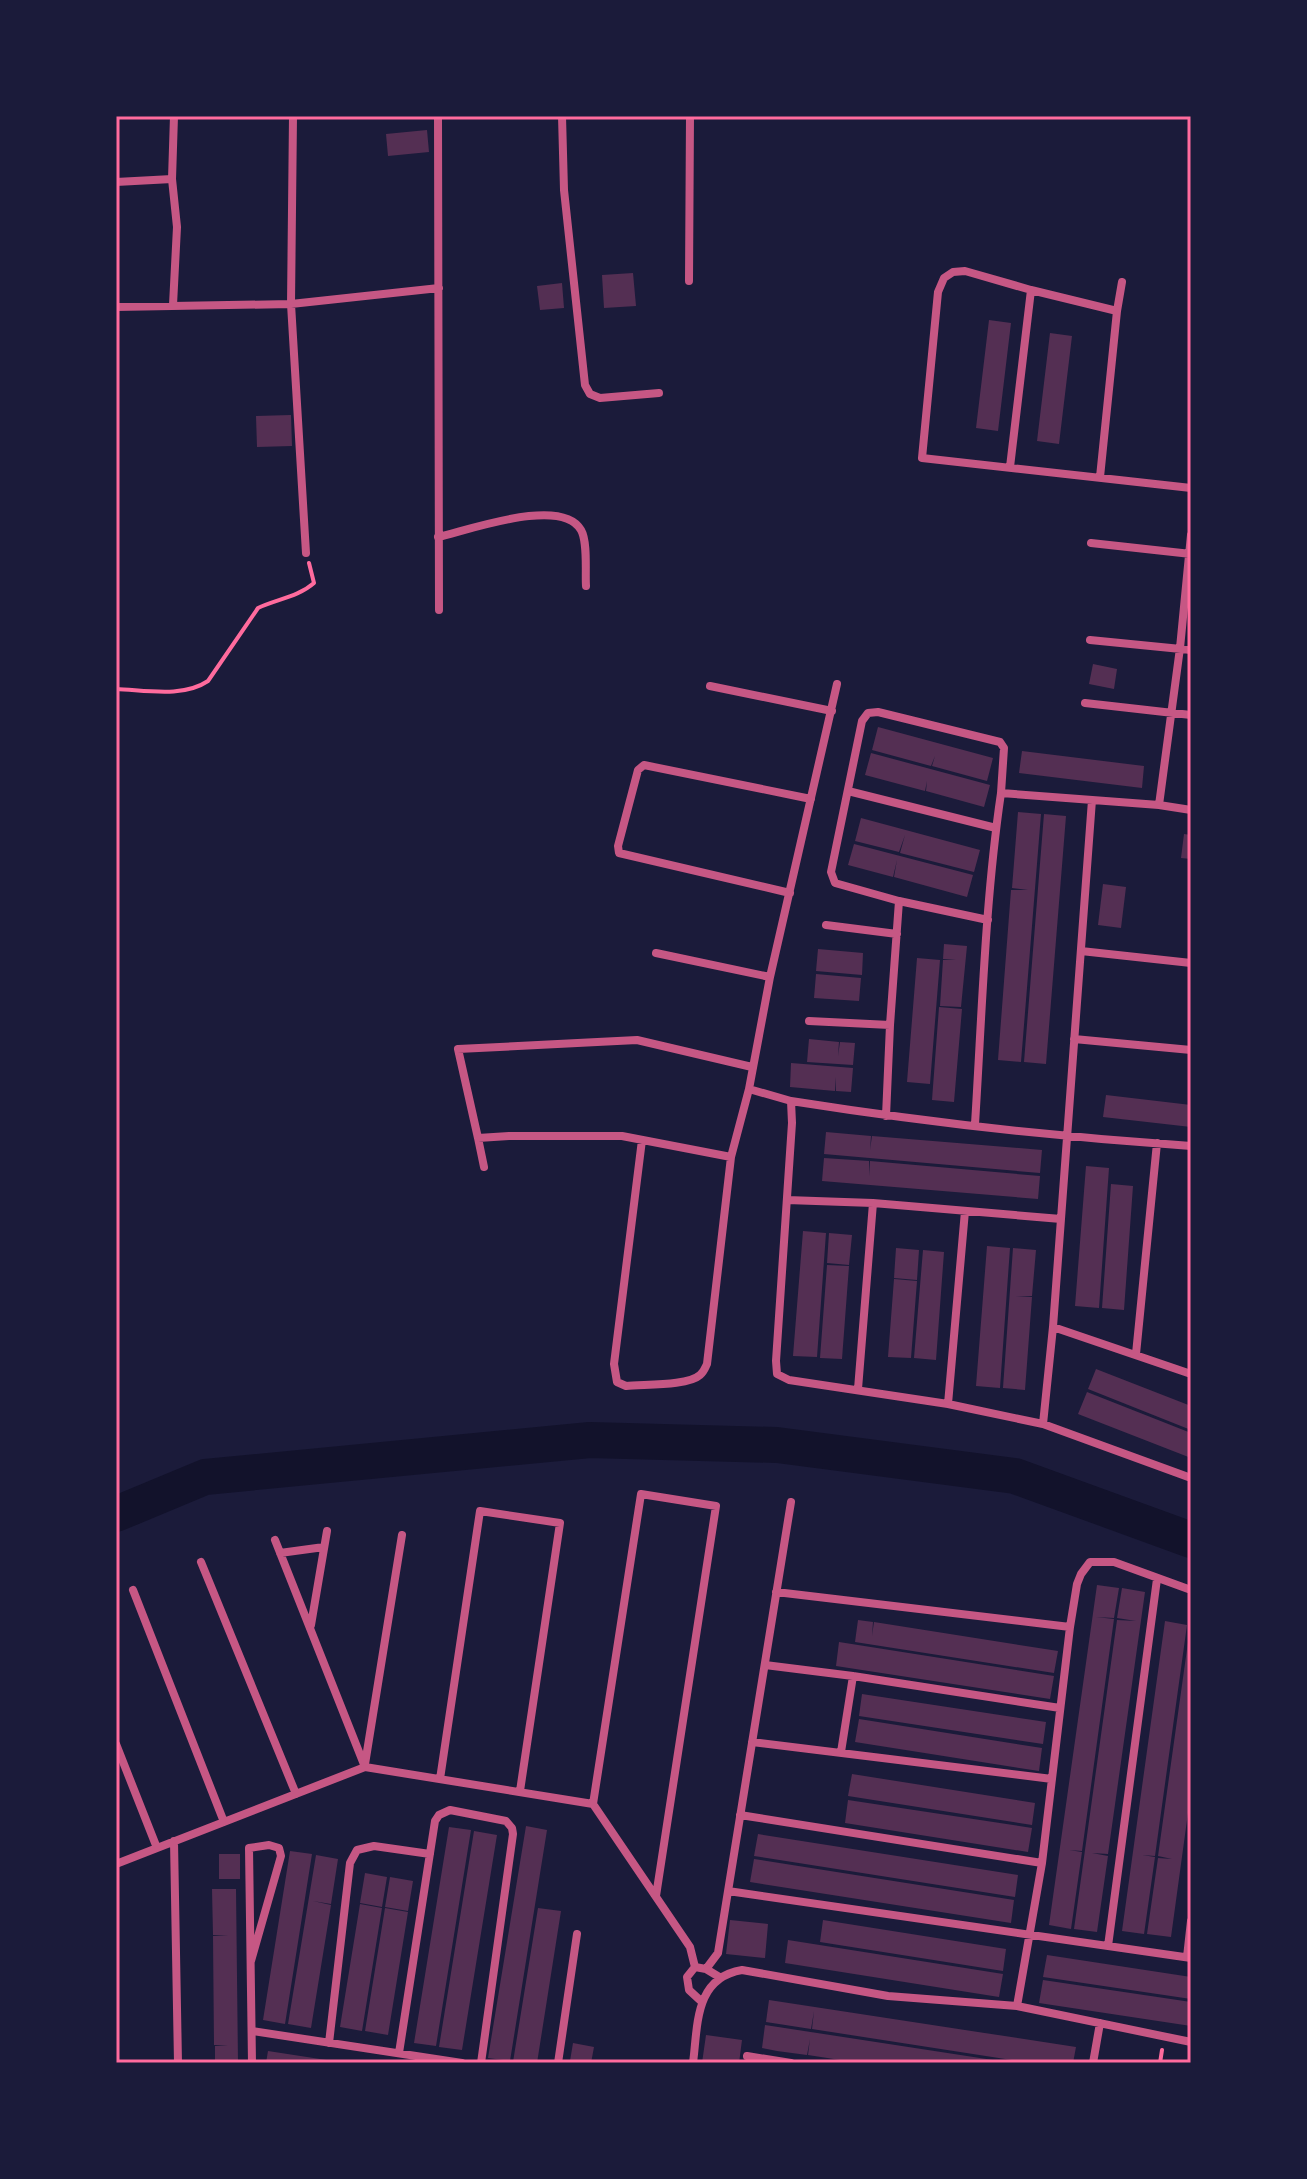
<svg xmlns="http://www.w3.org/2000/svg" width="1307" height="2179" viewBox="0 0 1307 2179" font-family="Barlow,sans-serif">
<rect width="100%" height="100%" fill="#1b1b3a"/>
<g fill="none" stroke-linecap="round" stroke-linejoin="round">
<!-- river -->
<path stroke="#12122b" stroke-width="36" d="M116 1514 205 1477 590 1440 777 1445 1015 1476 1191 1540"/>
</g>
<!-- building -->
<path fill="#542f53" d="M427 130 429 152 388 156 386 134Z
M633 273 636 306 604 308 602 275Z
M562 283 564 308 540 310 537 286Z
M989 320 1011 323 998 431 976 428Z
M1050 333 1072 336 1059 444 1037 441Z
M291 415 292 446 257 447 256 416Z
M1093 664 1117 669 1114 689 1089 684Z
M878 727 993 758 987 781 932 766 935 756 931 766 872 750Z
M1022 751 1144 766 1142 788 1019 773Z
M871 753 990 785 984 807 926 791 927 781 925 791 865 775Z
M1018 812 1041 814 1021 1062 998 1060 1011 890H1028L1012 888Z
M1044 814 1066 816 1046 1064 1024 1062Z
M861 818 980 850 974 872 900 853 905 835 899 852 855 841Z
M1184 834 1191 835V859L1181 858Z
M854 844 973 875 967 897 894 877 897 860 893 877 848 865Z
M1103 884 1126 887 1121 928 1098 925Z
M944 944 967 946 961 1007 940 1006 943 960H956L943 959Z
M818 949 863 953 862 975 816 971Z
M917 958 940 960 930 1084 907 1082Z
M816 974 861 978 859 1001 814 998Z
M939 1007 962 1009 954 1102 932 1100Z
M809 1039 839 1042 838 1056 840 1042 855 1043 853 1065 807 1062Z
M791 1063 853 1068 851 1092 836 1091V1077L835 1091 790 1087Z
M1106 1095 1191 1105V1127L1103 1117Z
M826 1132 871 1136 870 1150 872 1136 1042 1150 1040 1173 824 1154Z
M824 1158 869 1161V1176L870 1161 1040 1176 1038 1199 822 1181Z
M1086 1166 1109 1168 1099 1308 1075 1306Z
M1111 1184 1133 1186 1124 1310 1102 1308Z
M803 1231 826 1233 817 1357 793 1356Z
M829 1233 852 1235 849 1265 827 1263Z
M987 1246 1010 1248 1000 1388 976 1386Z
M896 1248 919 1250 917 1280 894 1278Z
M1013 1248 1036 1250 1032 1296H1016L1032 1297 1025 1390 1003 1388Z
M923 1250 944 1252 936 1360 914 1358Z
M827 1265 849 1266 842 1359 820 1358Z
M894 1279 917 1281 911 1358 888 1357Z
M1096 1369 1191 1406V1430L1088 1389Z
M1087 1392 1191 1433V1458L1078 1414Z
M1097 1585 1119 1588 1114 1618 1096 1617 1114 1619 1082 1851 1069 1850 1082 1852 1071 1929 1049 1925Z
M1122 1588 1145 1592 1108 1854 1092 1853 1108 1856 1097 1932 1074 1929 1117 1620 1136 1621 1117 1618Z
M858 1620 873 1622 872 1636 874 1622 1058 1651 1054 1673 855 1642Z
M1165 1621 1187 1625 1155 1856 1142 1855 1155 1857 1144 1934 1122 1931Z
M1189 1635H1191V1791L1171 1937 1147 1934 1158 1858 1172 1859 1158 1856Z
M839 1642 1054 1676 1050 1699 836 1666Z
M862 1694 1046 1722 1043 1744 859 1716Z
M859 1719 1042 1748 1039 1771 855 1742Z
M852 1774 1035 1803 1032 1825 848 1796Z
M848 1800 1032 1828 1028 1852 845 1823Z
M526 1826 547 1830 510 2061 488 2058Z
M449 1827 471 1830 436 2046 414 2043Z
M474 1831 497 1835 462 2050 439 2047Z
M758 1834 1018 1875 1015 1897 754 1856Z
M290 1851 312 1854 285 2024 263 2020Z
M219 1854H240V1879H219Z
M316 1855 338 1859 331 1904 313 1901 331 1905 311 2028 288 2024Z
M754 1859 1014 1900 1011 1923 750 1882Z
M365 1873 387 1877 382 1907 360 1903Z
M390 1877 413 1881 408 1911 385 1907Z
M212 1889H236L238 2063H215V2046L228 2045H214L213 1936 228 1935H213Z
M360 1904 382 1908 362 2031 340 2027Z
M385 1908 408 1912 388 2035 365 2031Z
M538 1908 561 1911 537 2063H522L513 2062Z
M730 1920 768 1924 765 1958 726 1954Z
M823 1920 1006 1949 1003 1971 820 1942Z
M788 1940 1003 1974 999 1997 785 1963Z
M1047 1955 1191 1977V1999L1043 1977Z
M1043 1980 1191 2002V2026L1039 2003Z
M769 2000 1076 2047 1073 2063H1031L812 2029 814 2011 811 2029 766 2022Z
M765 2025 980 2058 999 2061V2063L853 2062 808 2055 810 2039 807 2055 777 2051 762 2048Z
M706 2035 742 2040 739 2063H702Z
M573 2043 594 2047 591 2063 570 2061Z
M268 2051 333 2061V2063H266Z"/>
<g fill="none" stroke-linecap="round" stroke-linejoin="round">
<!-- path -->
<path stroke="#ff6b9d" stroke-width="4" d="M116 689C145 690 183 698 208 681L258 608C277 599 298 597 314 583L309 563
M1160 2063 1162 2050"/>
<!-- minor -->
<path stroke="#c65784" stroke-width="8" d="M293 116 291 304 306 553
M438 116 439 610
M562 116 564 190 585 385 590 394 600 398 659 393
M116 182 172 179
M689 281 690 116
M173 305 177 227 172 179 174 116
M116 307 291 304 439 288
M1117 311 1031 290 965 271 953 272 944 278 938 292 922 458 1191 488
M1010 467 1031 290
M1100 477 1117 311 1122 282
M438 537C469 530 562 496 581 530 588 542 585 572 586 586
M1091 543 1191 554
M1090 640 1191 650
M710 686 832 711
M1085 703 1191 715
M848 791 996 828
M1159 805 1191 810
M790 893 619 853 618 846 638 770 644 765 811 799
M988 920 899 901 835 883 831 872 862 721 868 713 878 712 1000 742 1004 748 1001 793 1159 805 1180 648 1191 535
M826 925 897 934
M1081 951 1191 963
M656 953 770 977
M809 1021 890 1025
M1074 1039 1191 1050
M749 1089 731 1157 622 1136H509L478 1138 458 1049 637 1040 752 1067
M791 1101 749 1089 770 977 837 684
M886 1116 890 1025 899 901
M975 1124C982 1014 985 902 1001 793
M478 1138 484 1167
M642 1140 614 1364 617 1382 626 1386C643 1384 688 1386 700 1375 704 1372 705 1368 707 1364L731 1157
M1191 1146C1057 1137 924 1122 791 1101L792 1123 776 1361 777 1374 789 1380 948 1404 1043 1424 1191 1478
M787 1200 873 1203 1061 1219
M1053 1327 1191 1374
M1136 1354 1157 1143
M858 1389 873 1203
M948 1404 965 1211
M1043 1424 1053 1327 1092 800
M275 1540 365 1767
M280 1553 324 1547
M201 1562 296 1794
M133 1590 224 1822
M776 1592 1070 1627
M311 1625 327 1531
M765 1665 853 1676 1060 1708
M752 1742 1052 1779
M116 1744 157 1848
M841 1752 853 1676
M365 1764 402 1535
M440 1779 480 1511 560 1523 520 1791
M593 1804 641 1494 716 1506 656 1896
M740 1815 1042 1863
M174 1841 178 2063
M116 1864 365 1767 593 1804 690 1947 695 1967
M728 1891 1191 1958
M1108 1946 1157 1579
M1187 1957 1191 1921
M251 1961 281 1856 279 1848 269 1845 249 1848 252 2063
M706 1969 718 1953 791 1502
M702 2002 689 1990 687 1977 695 1967 706 1969 721 1978
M1017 2006 1042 1863 1070 1627 1077 1584 1081 1574 1090 1562H1114L1191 1590
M252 2031 462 2063
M329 2043 350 1863 357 1850 374 1846 430 1854
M399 2053 435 1821 439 1815 450 1810 506 1821 512 1828 513 1834 481 2063
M747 2056 791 2063
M558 2063 577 1934
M693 2063C698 2026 694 1978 742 1970L888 1996 1017 2006 1191 2042
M1093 2063 1100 2023"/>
</g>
<!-- border -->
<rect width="1307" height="2179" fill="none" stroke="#1b1b3a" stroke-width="236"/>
<rect x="118" y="118" width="1071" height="1943" fill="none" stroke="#ff6b9d" stroke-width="3"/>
</svg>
